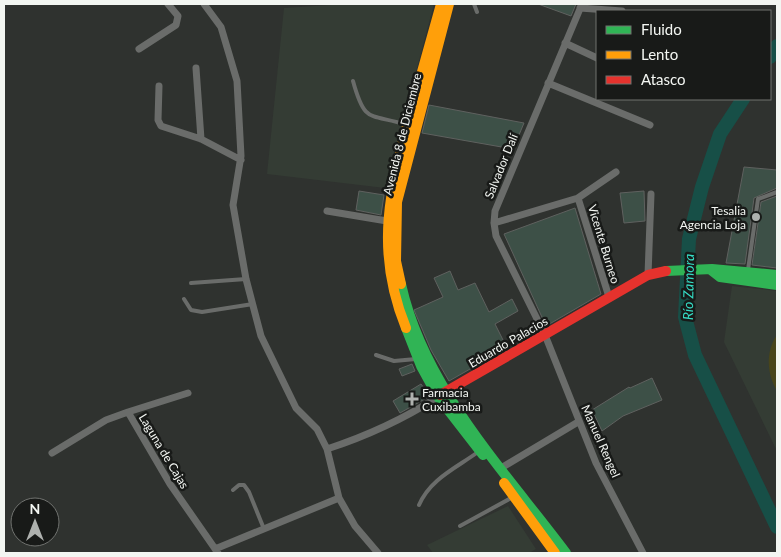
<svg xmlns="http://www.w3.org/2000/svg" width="781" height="557" viewBox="0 0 781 557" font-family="Lato,sans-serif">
<rect width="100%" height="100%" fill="#2f322f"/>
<!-- built -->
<path fill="#343c34" d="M346 4H434L385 188 267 174 284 8Z
M732 286 777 291V451L724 342Z
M508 506 536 549 529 553H433L427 545Z"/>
<!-- green -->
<path fill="#48451b" d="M777 335V391C767 374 765 352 777 335Z"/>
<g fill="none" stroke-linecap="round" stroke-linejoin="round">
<!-- river -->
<path stroke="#174f47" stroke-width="14" d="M770 57 777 46
M743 99 720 134 702 187 689 239 685 317 695 355 777 527"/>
</g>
<!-- building -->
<path fill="#3d5047" stroke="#5f615f" d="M538 4H576L571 16Z
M429 105 524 123 513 149 422 133Z
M744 167 777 170V188L754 198 745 264 726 263Z
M359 191 384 195 381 215 356 210Z
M644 191 645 221 624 223 620 193Z
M777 196V268L752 265 761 202Z
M575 208 601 294 546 326 504 234Z
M450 271 458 290 475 283 489 312 512 299 518 311 495 324 507 348 449 381 431 350 414 310 443 297 434 278Z
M412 364 415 371 402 376 399 369Z
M652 378 662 400 623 416 602 431 592 410 629 387 630 388Z
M421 384 430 396 400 413 393 401Z"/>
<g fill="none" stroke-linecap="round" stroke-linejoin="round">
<!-- lane -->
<path stroke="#6a6c6a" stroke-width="4" d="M474 4 477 12
M353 81C365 125 370 113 407 125
M748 270 758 199 777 192
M191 283 246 279
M184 299 191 310 202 312 253 304
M376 355 394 361 416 359
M233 490 239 485H244L249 492 264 529
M419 505C430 479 456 468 478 452
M460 526 513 497"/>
<!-- street -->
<path stroke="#6a6c6a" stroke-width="7" d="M204 4 221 27 237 81 241 156 233 205 246 279 261 336 296 408 317 429 327 449 339 498 355 526 378 553
M582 4 495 211 494 223 496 236 545 335 596 463 643 553
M580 8 622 11
M565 43 597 58
M139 49 176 25 178 16 168 4
M196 68 201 139
M548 83 650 125
M159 86 158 120 161 126 201 139 241 160
M578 198 609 297
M327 211 387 221
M494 223 578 198 616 172
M648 275 651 194
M188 393 128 412 170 484 218 553
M327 449C367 436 402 420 438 397
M52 453 106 420 128 412
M501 468 578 422
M215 549 339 498"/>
<!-- fast -->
<path stroke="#30b455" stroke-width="10" d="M711 270 720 277 777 285
M666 271 712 269 777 275
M401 284C424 388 504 470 566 553
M406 328 421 366 438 397 483 455"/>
<!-- slow -->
<path stroke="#ff9f0a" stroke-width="10" d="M401 284 396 261 397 202 449 4
M406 328C374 250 390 189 411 111 421 75 431 40 441 4
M504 483 555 553"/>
<!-- jam -->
<path stroke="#e5322d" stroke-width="10" d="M440 395 648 275 666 271"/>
</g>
<!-- markers -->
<g fill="#aeb1ae" stroke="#181a18" stroke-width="2">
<circle cx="756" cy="217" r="5"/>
<path d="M409.5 391.5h5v5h5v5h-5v5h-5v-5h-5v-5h5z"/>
</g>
<g text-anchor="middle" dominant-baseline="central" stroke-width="5" stroke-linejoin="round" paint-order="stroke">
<!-- street labels -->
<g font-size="12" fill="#f3f6f2" stroke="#181a18">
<text transform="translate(402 134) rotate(-76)">Avenida 8 de Diciembre</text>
<text transform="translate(501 166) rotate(-68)">Salvador Dalí</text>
<text transform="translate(604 244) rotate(73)">Vicente Burneo</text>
<text transform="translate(508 342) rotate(-30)">Eduardo Palacios</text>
<text transform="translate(601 441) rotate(66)">Manuel Rengel</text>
<text transform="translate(164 451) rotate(59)">Laguna de Cajas</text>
</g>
<!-- poi labels -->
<g font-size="12" fill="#f3f6f2" stroke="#181a18" text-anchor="end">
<text x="746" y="210">Tesalia<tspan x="746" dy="14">Agencia Loja</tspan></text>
<text x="422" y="392" text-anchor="start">Farmacia<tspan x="422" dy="14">Cuxibamba</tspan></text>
</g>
<!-- water labels -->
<g font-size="14" font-style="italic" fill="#35dcc5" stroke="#181a18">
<text transform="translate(688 287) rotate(-89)">Río Zamora</text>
</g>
</g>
<!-- border -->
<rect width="781" height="557" fill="none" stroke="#f3f6f2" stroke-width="10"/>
<!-- legend -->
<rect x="596" y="10" width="175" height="90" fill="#181a18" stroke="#70726f"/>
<rect x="606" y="26" width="25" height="8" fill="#30b455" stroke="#70726f"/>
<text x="641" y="35" font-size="15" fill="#f3f6f2">Fluido</text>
<rect x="606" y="51" width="25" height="8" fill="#ff9f0a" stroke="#70726f"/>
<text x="641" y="60" font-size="15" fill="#f3f6f2">Lento</text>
<rect x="606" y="76" width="25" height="8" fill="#e5322d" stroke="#70726f"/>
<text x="641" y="85" font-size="15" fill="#f3f6f2">Atasco</text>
<!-- north arrow -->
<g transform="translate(35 522)"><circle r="24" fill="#181a18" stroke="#70726f"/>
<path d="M0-4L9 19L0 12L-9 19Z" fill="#aeb1ae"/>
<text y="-8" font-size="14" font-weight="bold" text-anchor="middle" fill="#f3f6f2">N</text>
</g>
</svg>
